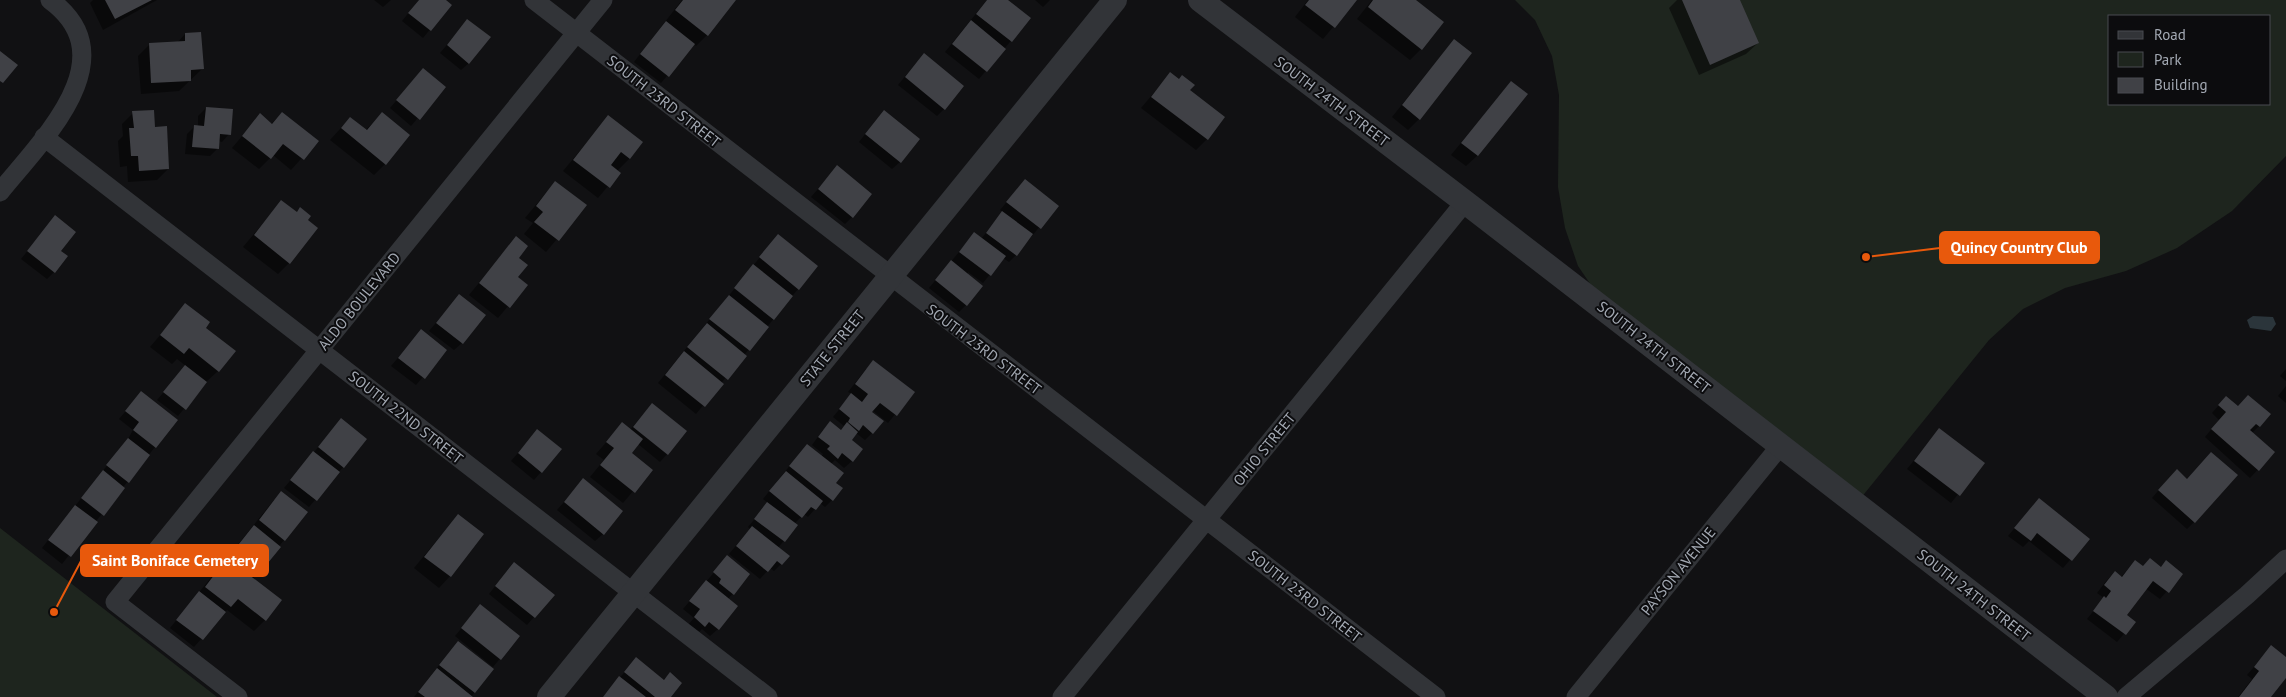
<svg xmlns="http://www.w3.org/2000/svg" width="2286" height="697" viewBox="0 0 2286 697" font-family="'PT Sans',sans-serif">
<rect width="100%" height="100%" fill="#111113"/>
<!-- green -->
<path fill="#1e251e" fill-rule="evenodd" d="M1515 0H2286V156L2232 211 2177 248 2126 271 2065 288 2023 309 1989 340 1856 504 1610 313 1578 266 1565 228 1558 187 1559 95 1552 56 1535 20ZM2110 16H2270V104H2110Z
M0 528 217 697H0Z"/>
<!-- water -->
<path fill="#2b353b" d="M2253 316 2273 317 2276 324 2271 331 2250 328 2247 320Z"/>
<!-- shadow -->
<path fill="#0007" d="M93 0H157L103 30 90 3Z
M374 0H391L383 7Z
M419 0H444L450 5 423 38 402 21Z
M682 0H734L707 35 696 46 694 44 661 83 634 62Z
M987 0H1006L1029 19 979 79 945 52Z
M1035 0H1050L1043 7Z
M1308 0H1356L1323 39 1295 17Z
M1372 0H1414L1421 49 1410 60 1357 19Z
M1677 0H1738L1758 43 1746 54 1699 75 1669 8Z
M468 20 469 63 461 70 440 53Z
M185 34 202 69 179 91 141 94 138 56 149 45 177 43Z
M1454 40 1419 119 1408 130 1392 117Z
M917 62 944 109 937 116 898 85Z
M423 69 444 87 411 126 390 108Z
M1170 74 1189 90 1207 139 1196 150 1141 108Z
M1511 82 1478 155 1466 166 1451 155Z
M206 108 229 134 222 142 218 141 217 149 210 156 185 154 187 134 195 126 198 127V116Z
M133 113 154 128 168 169 157 180 128 182 127 166 120 167 118 141 123 136 122 124Z
M282 113 317 141 291 170 273 155 259 169 232 148 260 115 271 124Z
M382 113 385 164 374 175 330 140 350 118 365 131Z
M608 117 630 158 617 171 619 173 598 198 563 171Z
M877 119 900 162 892 169 859 142Z
M837 167 852 217 845 224 811 197Z
M1025 180 1057 206 1016 255 1009 262 1003 258 983 283 968 272 966 305 959 312 929 288 974 234 981 239 1003 212 1000 210Z
M555 182 585 206 546 252 524 234 533 223 525 218Z
M281 202 289 263 278 274 243 247Z
M55 217 54 272 47 279 21 259Z
M778 235 798 289 696 414 658 383Z
M516 238V277L526 285 498 318 469 295Z
M459 296 462 343 454 350 429 331Z
M186 305 204 328 218 371 206 382 178 416 157 400 186 366 177 359 172 364 150 347Z
M421 331 446 350 416 385 391 366Z
M866 369 913 392 888 423 872 410V433L865 440 856 433 850 440 852 461 844 468 835 460 831 464 834 483 832 500 825 507 820 503 808 517 804 514 794 524 796 525 778 548 781 564 774 571 770 568 760 579 729 554 750 529 748 527 768 503 763 499 800 453 807 446 821 457 823 454 812 445 823 430 840 431 844 426 833 417 852 394 848 392Z
M2286 369V381L2280 376Z
M2286 386V403L2278 396Z
M141 393 155 447 62 564 42 548 128 439 133 430 119 419Z
M2226 397 2259 426 2252 433 2274 452 2250 478 2205 437 2219 420 2212 413Z
M652 404 667 454 660 462 638 444 631 453 651 470 623 503 590 477 604 460 596 454 622 424 630 430Z
M341 420 343 467 309 507 284 488Z
M1939 430 1983 463 1951 503 1907 469Z
M530 439 560 450 534 480 511 461Z
M2169 478 2187 480 2194 522 2187 529 2152 498Z
M583 480 603 534 595 541 557 510Z
M2039 499 2088 539 2063 568 2029 541 2023 547 2008 536Z
M274 500 284 540 253 579 265 620 254 631 227 610 194 647 170 628Z
M458 515 450 576 439 588 414 568Z
M2135 561 2143 567 2160 568 2182 574 2160 599 2145 588 2125 615 2134 622 2117 642 2087 619 2104 598 2097 593 2107 580 2115 572 2121 577Z
M722 563 749 575 728 599 718 629 710 636 702 629 697 634 687 626 694 618 683 609Z
M507 571 553 595 527 625 489 594Z
M480 606 518 637 493 667 455 636Z
M2271 647 2286 658V676L2269 697H2238L2252 679 2247 675Z
M451 650 492 670 471 697H414Z
M636 659 663 680 670 674 669 697H603Z"/>
<!-- building -->
<path fill="#404146" d="M105 0H152L115 19Z
M419 0H446L452 5 431 31 408 13Z
M683 0H736L708 36 675 10Z
M987 0H1008L1031 18 1012 42 976 14Z
M1309 0H1357L1335 28 1305 5Z
M1373 0H1416L1444 22 1422 50 1368 7Z
M1682 0H1740L1759 43 1710 65Z
M467 19 491 37 469 64 447 45Z
M971 20 1006 49 987 72 952 44Z
M666 21 695 44 669 77 640 54Z
M201 32 204 69 191 70V81L151 83 149 43 185 41V33Z
M1454 39 1472 53 1420 120 1402 105Z
M0 51 18 65 3 83 0 81Z
M924 53 964 86 945 110 905 77Z
M423 68 446 87 420 120 396 100Z
M1170 72 1179 79 1182 75 1195 85 1190 90 1225 117 1208 140 1151 97Z
M1511 81 1528 94 1478 156 1461 143Z
M206 107 233 109 231 135 220 134 219 149 192 147 194 125 204 126Z
M154 110 155 127 167 126 169 169 139 171 138 156H131L129 128H134L132 111Z
M884 110 920 139 901 163 865 134Z
M282 112 319 141 304 160 283 144 271 159 242 136 260 113 272 124Z
M382 112 410 135 386 165 341 128 350 117 367 130Z
M608 115 643 142 630 159 621 152 611 165 621 173 610 188 573 160Z
M837 165 872 194 853 218 818 189Z
M1025 179 1059 206 1041 229 1006 202Z
M555 181 587 205 559 241 534 222 543 212 536 206Z
M281 200 297 212 300 207 311 216 308 220 318 228 290 264 254 235Z
M1002 211 1033 234 1017 256 986 233Z
M55 215 76 232 61 251 68 256 55 273 27 251Z
M974 232 1006 256 991 276 959 252Z
M778 234 818 266 799 290 759 257Z
M516 236 528 246 519 258 528 265 518 277 528 285 510 308 479 283Z
M951 260 983 286 967 306 935 280Z
M753 264 793 296 774 320 734 288Z
M459 294 486 315 463 344 436 323Z
M729 295 769 327 750 351 709 319Z
M185 303 210 322 206 328 236 351 219 372 189 348 184 354 160 335Z
M707 323 747 356 728 380 687 347Z
M421 329 447 350 425 379 398 358Z
M684 351 724 384 705 407 665 375Z
M873 360 915 392 897 416 880 403 872 412 884 421 873 434 863 425 859 431 848 422 850 418 839 409 851 393 862 402 868 394 855 384Z
M185 365 207 382 186 410 163 392Z
M141 391 178 420 156 448 133 430 139 422 125 411Z
M2248 395 2271 414 2260 427 2256 424 2250 430 2275 452 2259 471 2211 429 2226 412 2218 405 2226 396 2238 406Z
M652 403 687 431 668 455 633 427Z
M341 418 367 439 344 468 318 447Z
M830 421 841 430 847 422 858 432 852 440 863 449 853 462 842 453 838 459 827 449 830 446 818 437Z
M622 422 643 439 632 453 653 470 635 493 600 465 614 448 606 442Z
M1939 428 1985 463 1960 496 1914 461Z
M537 429 562 449 542 473 518 453Z
M128 438 150 455 129 483 106 465Z
M807 444 844 473 836 483 843 488 833 501 789 466Z
M313 451 340 472 317 501 290 480Z
M2211 452 2238 475 2195 523 2158 490 2177 469 2187 479Z
M103 470 125 488 104 516 81 498Z
M786 471 823 501 816 510 811 507 802 518 769 491Z
M583 478 623 511 604 535 564 502Z
M281 491 308 512 285 541 259 520Z
M2039 498 2090 539 2072 561 2037 533 2031 541 2014 528Z
M767 502 798 525 785 542 754 519Z
M75 505 98 522 71 557 48 540Z
M458 514 484 534 451 577 424 557Z
M254 525 281 547 258 575 231 554Z
M752 526 790 556 782 565 777 561 768 572 736 546Z
M727 555 750 574 734 595 719 583 721 579 713 572Z
M227 558 282 600 266 621 238 599 231 607 205 587Z
M2150 558 2161 567 2166 560 2183 574 2169 593 2153 581 2127 615 2136 622 2126 635 2093 611 2104 596 2106 598 2111 591 2104 585 2115 571 2122 577 2135 560 2143 566Z
M514 562 555 595 535 618 495 586Z
M706 580 738 606 719 630 709 622 705 627 694 617 700 609 689 601Z
M199 591 226 612 203 640 176 620Z
M480 604 520 636 501 660 461 628Z
M458 641 494 669 475 693 439 665Z
M2271 645 2286 657V678L2271 697H2239L2259 671 2254 667Z
M636 657 664 680 670 672 682 683 671 697H655L624 672Z
M437 668 473 697H425L418 692Z
M619 676 646 697H603Z"/>
<g fill="none" stroke-linecap="round" stroke-linejoin="round">
<!-- minor -->
<path stroke="#323438" stroke-width="19" d="M534 0 1436 697
M44 137 768 697
M0 192C41 141 129 58 50 0
M238 697 115 602 603 0
M1062 697 1465 202
M1576 697 1781 445
M2126 697 2247 595 2286 559"/>
<!-- tertiary -->
<path stroke="#323438" stroke-width="24" d="M1200 0 1465 202 2106 697
M549 697 1115 0"/>
</g>
<g text-anchor="middle" dominant-baseline="central" stroke-width="4" stroke-linejoin="round" paint-order="stroke">
<!-- street labels -->
<g font-size="15" fill="#a3a9b3" stroke="#0c0c0e">
<text transform="translate(664 101) rotate(38)">SOUTH 23RD STREET</text>
<text transform="translate(1332 101) rotate(37)">SOUTH 24TH STREET</text>
<text transform="translate(359 301) rotate(-51)">ALDO BOULEVARD</text>
<text transform="translate(1654 347) rotate(38)">SOUTH 24TH STREET</text>
<text transform="translate(832 348) rotate(-51)">STATE STREET</text>
<text transform="translate(984 349) rotate(37)">SOUTH 23RD STREET</text>
<text transform="translate(406 417) rotate(38)">SOUTH 22ND STREET</text>
<text transform="translate(1264 449) rotate(-51)">OHIO STREET</text>
<text transform="translate(1678 571) rotate(-51)">PAYSON AVENUE</text>
<text transform="translate(1974 595) rotate(38)">SOUTH 24TH STREET</text>
<text transform="translate(1305 596) rotate(38)">SOUTH 23RD STREET</text>
</g>
</g>
<!-- callouts -->
<path fill="none" stroke="#e8590c" stroke-width="2" d="M1866 257L1940 248M54 612L81 561"/>
<g fill="#e8590c" stroke="#0c0c0e" stroke-width="2">
<circle cx="1866" cy="257" r="5"/>
<circle cx="54" cy="612" r="5"/>
</g>
<g fill="#e8590c" stroke="#e8590c" stroke-width="2">
<rect x="1940" y="232" width="159" height="31" rx="5"/>
<rect x="81" y="545" width="187" height="31" rx="5"/>
</g>
<g font-size="16" text-anchor="middle" font-weight="bold" fill="#fff">
<text x="2019" y="253">Quincy Country Club</text>
<text x="175" y="566">Saint Boniface Cemetery</text>
</g>
<!-- legend -->
<rect x="2108" y="15" width="162" height="90" fill="#0c0c0e" stroke="#484b50"/>
<rect x="2118" y="31" width="25" height="8" fill="#323438" stroke="#484b50"/>
<text x="2154" y="40" font-size="15" fill="#a3a9b3">Road</text>
<rect x="2118" y="52" width="25" height="15" fill="#1e251e" stroke="#484b50"/>
<text x="2154" y="65" font-size="15" fill="#a3a9b3">Park</text>
<rect x="2118" y="78" width="25" height="15" fill="#404146" stroke="#484b50"/>
<text x="2154" y="90" font-size="15" fill="#a3a9b3">Building</text>
</svg>
